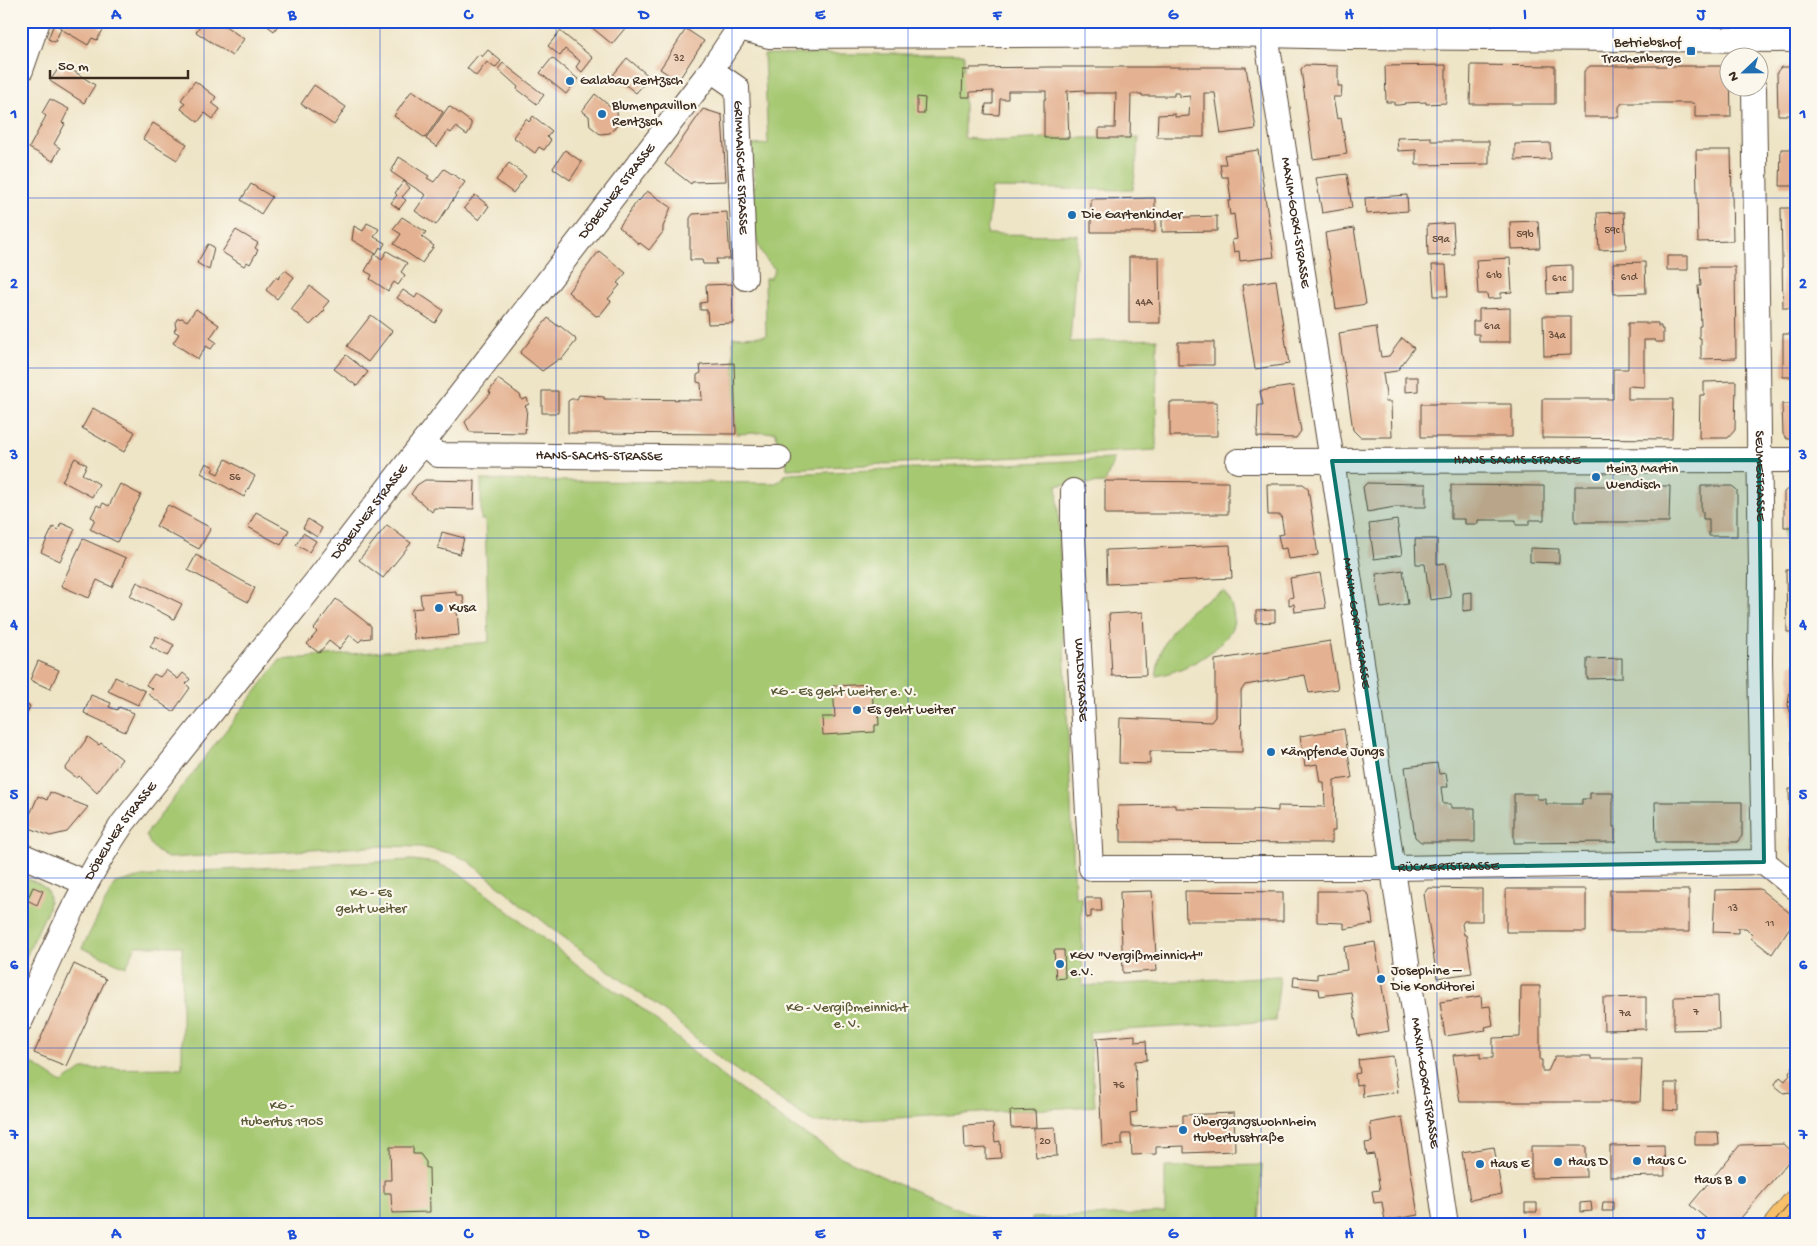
<svg xmlns="http://www.w3.org/2000/svg" width="1817" height="1246" viewBox="0 0 1817 1246" font-family="'Gochi Hand',sans-serif">
<rect width="100%" height="100%" fill="#fbf7ec"/>
<filter id="ink" filterUnits="userSpaceOnUse"><feTurbulence type="fractalNoise" baseFrequency=".02" numOctaves="2"/><feDisplacementMap in="SourceGraphic" scale="10" xChannelSelector="R" yChannelSelector="G"/><feConvolveMatrix kernelMatrix="1 2 1 2 8 2 1 2 1" color-interpolation-filters="sRGB"/></filter>
<filter id="wash" filterUnits="userSpaceOnUse"><feTurbulence type="fractalNoise" baseFrequency=".0096" numOctaves="4" result="noise"/><feDisplacementMap in="SourceGraphic" scale="20" xChannelSelector="R" yChannelSelector="G"/><feGaussianBlur stdDeviation="1.12" result="paint"/><feColorMatrix in="noise" values="0 0 0 0 0 0 0 0 0 0 0 0 0 0 0 0 0 1.4 0 .05"/><feComposite in="paint" operator="in"/></filter>
<g filter="url(#wash)">
<rect width="100%" height="100%" fill="#eee4c6"/>
<!-- green -->
<path fill="#a5c871" stroke="#707948" d="M764 54H964V138L998 141 1044 138H1139L1133 190 992 188 987 234 1078 235 1070 342 1157 339 1156 450 787 469 785 443H777L776 432 736 434 733 337 766 336 765 278H771L775 269C752 250 752 216 750 188L755 187 752 145 768 144Z
M1114 459 1105 483 1057 485 1075 897H1081L1083 986 1280 976 1275 1021 1089 1032 1095 1106 814 1123 720 1059 669 1015 554 930 467 860 450 853 420 847 383 846 168 858C156 852 150 847 146 834L280 660 489 642 485 520H481V480L775 483 780 481 786 474Z
M1784 527H1796V558H1785Z
M1224 591C1230 600 1236 614 1233 625 1224 651 1182 672 1156 676 1158 667 1159 657 1162 649 1174 621 1197 602 1224 591Z
M412 860 436 863 458 872 588 973 644 1010 725 1078 790 1125 841 1157 898 1184 992 1222V1225H21V1080L30 1062 62 1083 82 1069 182 1068V946H136L126 967 82 948 115 883 142 877 201 871Z
M21 877C40 884 53 885 48 909L24 961 21 964Z
M1262 1165 1259 1225 1031 1224 1032 1218 1165 1213V1167Z"/>
<g id="blocks">
<!-- building -->
<path fill="#e4b292" d="M55 21 61 29 55 42 48 39Z
M66 21H102L99 28 103 30 97 40 92 38 88 45 61 29Z
M203 21H218L244 39 232 56 196 32Z
M261 21H281L274 31Z
M594 21H631L612 44 590 26Z
M686 29 704 41 678 81 660 69Z
M560 31 593 58 582 72 576 67 580 61 565 49 560 56 548 46Z
M488 50 501 61 495 68 487 62 476 76 467 68 479 54 482 57Z
M552 58 578 79 566 94 540 73Z
M627 58 650 77 636 93 613 75Z
M503 63 544 95 537 104 517 89 518 87 498 69Z
M1305 65 1338 66V86H1342L1341 97H1333L1337 119 1341 118 1347 154 1313 159 1301 69Z
M1446 65V103L1426 104V102L1404 103 1405 104 1399 105H1394V102H1386L1385 66Z
M1471 65 1555 66V104H1470Z
M66 66 95 85 84 103 50 81 58 69 62 72Z
M1590 66H1725L1730 70 1731 117H1695V105L1693 103H1622L1619 107V117H1584V71Z
M1052 67H1246L1256 129 1221 134 1215 93H1204V137H1157L1158 115 1175 114V117L1189 116 1190 96 1179 97V93H1174V96H1142V94H1131L1130 138H1099V128H1115L1116 93H1084L1085 90 1067 91 1069 138H1044V99H1046V91H1008V99H1000L999 115 985 114 986 104H993V91L970 92V97H962L963 70H970V68Z
M1781 67H1796V115H1778L1777 72Z
M195 81 216 97 212 103 220 109 213 119 205 113 198 122 181 109 185 103 181 100Z
M314 85 346 107 334 125 301 104Z
M412 90 443 112 425 138 394 116Z
M595 94 617 112 618 124 610 133 600 134 590 126 589 116 582 111Z
M917 97 925 98 924 114H917Z
M50 99 69 109 62 123 65 124 54 144 60 148 53 161 29 148 46 116 42 113Z
M449 106 471 122V128L467 135 456 127 451 133 448 131 437 147 426 139Z
M703 109 722 115 726 181 692 182 691 184 665 164Z
M533 116 552 131 547 137 551 140 544 150 539 147 535 153 513 137 526 119 529 122Z
M153 123 187 144 177 160 143 139Z
M1431 137V141H1489V164L1416 165V150L1398 151 1397 138Z
M1550 143 1551 159 1515 160V144Z
M1781 149H1796V186H1780Z
M565 150 582 162 570 180 553 168Z
M1258 150 1274 257 1240 261 1239 251 1234 252 1232 240 1237 239 1234 214 1230 215 1228 201H1231L1228 177H1222L1220 164H1226L1224 155Z
M1696 150H1731L1733 241 1698 242Z
M399 157 429 176 427 178 434 182 444 169 465 182 436 225 415 211 426 195 391 172Z
M509 163 526 176 513 193 496 180Z
M1347 174 1352 208 1322 213 1316 178Z
M404 181 410 188 402 197 406 200 399 209 391 203 397 195 395 193Z
M251 184 272 197 261 214 241 200Z
M647 191 671 207 663 227V232L649 250 640 243 639 244 619 227 638 200 639 201Z
M475 195 489 206 479 220 464 208Z
M1407 195 1408 211 1366 214 1365 198Z
M1155 198V232H1091V199Z
M1781 208H1796V308H1783Z
M727 212 730 259H716L717 264H703L702 260H690V218L693 214Z
M1624 212 1626 249 1599 250 1597 213Z
M1217 216V231L1162 232V218Z
M402 217 426 232 422 237 434 246 422 263 394 244 401 234 393 229Z
M1538 221 1540 248 1511 249 1510 222Z
M367 223 379 229 374 237 385 243 382 249 380 247 376 254 352 240 354 226 363 231Z
M1453 223 1455 255 1428 256 1427 225Z
M1354 228 1366 304 1336 309 1325 233Z
M236 230 258 243 255 248 258 250 250 264 247 262 244 266 222 252Z
M208 244 214 247 209 270 197 263Z
M387 251 407 263 401 272 405 275 398 285 394 282 388 291 370 279 372 275 365 271 375 254 382 259Z
M599 251 626 273 617 283 620 285 608 299 611 301 600 315 596 316 568 292Z
M1667 256H1688V270H1667Z
M1129 257H1159L1160 323H1129Z
M1510 258 1512 292 1501 293V298L1488 299 1487 294H1478L1476 260Z
M1645 262 1646 293 1614 294 1613 263Z
M1432 265H1446L1448 296H1434Z
M1572 265V293L1547 294 1546 266Z
M1700 267H1735L1736 358 1701 359V338H1699V326H1701L1700 298H1699L1698 286H1701Z
M285 270 294 277 277 299 266 290 276 277 278 279Z
M1276 280 1289 364 1255 369 1242 285Z
M732 284 733 323 708 324 707 310H700V303L707 302 706 285Z
M310 286 329 301 323 308 325 310 310 325 291 309Z
M403 290 415 298 418 293 443 310 435 323 397 298Z
M1510 308V342H1479V334H1473V321H1479V309Z
M196 309 219 325 210 338 216 342 211 349 206 346 198 359 173 343 179 334 174 331 176 328 175 323 177 319 182 318 187 321Z
M371 315 392 331 368 362 347 346Z
M1543 316H1571V355L1544 356Z
M548 318 559 327 560 326 575 338 576 341 562 359H559L542 371 520 353Z
M1628 323H1658V326H1661V329H1663V342H1656L1655 340H1644V387L1628 386V399H1673L1672 439 1542 438V399H1613V369H1628Z
M1376 327 1381 357 1389 356 1402 338 1414 348 1397 371 1383 373 1386 395 1385 402H1391L1392 437H1360L1353 430 1339 333Z
M1783 334H1796V377H1783Z
M1178 342H1214V365H1178Z
M346 355 368 372 357 386 334 369Z
M734 363 736 434 568 433V401L571 399H577L579 395 604 397V399L702 400 701 383 697 382V375L701 373 700 365Z
M1405 377H1418V391L1405 392Z
M498 379 520 395 522 400 527 398 529 404 525 406 527 408 525 433 470 432 465 422 491 393 489 392Z
M1736 381 1735 430 1728 438H1699L1700 395H1704V382Z
M1293 386 1301 431 1296 438 1257 437 1258 405H1263L1260 391Z
M542 391H558V413H542Z
M1170 402H1217V436H1170Z
M1421 404H1512V437H1421Z
M1782 404H1796V439H1787L1783 434Z
M93 408 135 432 124 452 82 428Z
M75 458 87 465 82 474 99 484 92 497 62 481Z
M226 459 255 476 244 497 201 473 206 463 214 467 212 471 218 474Z
M425 480 475 481 474 509 434 508 432 512 411 494 417 485Z
M1105 481 1228 482V514H1105Z
M1367 483 1426 484V507H1395L1367 512 1363 487Z
M120 484 141 495 117 542 90 529 95 519 91 517 97 505 101 507 103 503 109 506Z
M1267 484H1303L1308 488 1318 555 1288 559 1286 548 1281 549 1278 535 1284 534 1281 515H1268Z
M1451 485 1544 486V520H1529V525H1516V520H1478V524H1465V519H1451Z
M1575 486H1670L1669 522H1575Z
M1701 486H1732L1737 490V536H1709V519H1703V512H1701Z
M1791 486H1796V527H1784V492Z
M168 505 211 528 199 549 156 526Z
M256 512 289 530 281 545 248 527Z
M308 519 322 528 317 537 303 528Z
M1397 520 1402 555 1374 559 1369 524Z
M61 523 75 529 60 561 41 552 53 527 58 530Z
M387 525 411 543 383 578 359 560Z
M442 532 464 538 460 554 438 548Z
M303 533 316 541 309 552 296 545Z
M83 539 126 558 112 587 97 580 89 598 61 586Z
M1415 539H1437V564L1445 563 1451 597 1430 600 1425 564H1416Z
M1230 545 1232 578 1107 584 1106 550Z
M1530 548 1559 549V563L1530 562Z
M196 555 255 588 248 602 188 570Z
M1403 570 1408 604 1381 608 1376 574Z
M1786 570H1796V632H1787Z
M1320 573 1326 608 1295 612 1294 604 1289 605V598L1293 597 1290 578Z
M137 582 182 604 174 619 130 596Z
M456 591V595H463L465 611H457L459 635 414 639 412 609 422 608 420 594Z
M1472 592V610L1463 611V593Z
M336 599 371 626V638L362 639 359 642 350 635 339 649 329 641 319 653 307 644 317 632 314 629Z
M1275 610V622L1256 623V611Z
M1143 612 1146 675 1112 676 1109 614Z
M156 636 174 645 168 656 150 647Z
M1330 641 1338 689 1309 693 1305 675 1245 685 1241 691 1242 752 1150 751V764L1119 763 1120 718 1211 722 1215 717V660Z
M1622 658V678L1587 679V659Z
M38 661 59 670 50 689 30 680Z
M1796 663V757H1792L1791 715 1788 705 1790 688V664Z
M166 670 178 679 183 673 190 679 186 684 190 688 173 712 148 694 153 689 146 685 154 674 160 677Z
M115 677 145 691 138 705 108 691Z
M872 684 873 704H878L879 725H875V732L823 735 822 717H835L833 686Z
M91 695 111 703 109 707 117 710 119 707 134 713 125 732 84 713Z
M21 702 30 706 21 728Z
M1344 729 1352 778 1334 780 1335 831H1332V843L1121 842V830H1119L1118 806 1175 805V808L1236 809V811H1253V809L1278 811V806L1325 807 1324 782H1320L1317 764 1305 766 1300 736Z
M88 737 99 745 101 743 122 759 97 793 79 776 77 778 65 769Z
M1437 763 1439 774 1446 773 1448 787H1441L1443 804H1451V808H1475V842H1421L1415 837 1405 767Z
M1789 789H1796V858L1791 851Z
M50 792 88 807 67 832 50 836 25 826 38 796 47 800Z
M1590 793H1613V827H1615V842L1514 843V794H1537V799H1546V804H1582V799H1590Z
M1655 802H1742V836L1737 842H1656Z
M33 887 43 891 37 905 27 900Z
M1428 888 1482 889V921H1464L1462 924 1464 935H1466L1472 973 1437 978 1424 894Z
M1506 889H1586V932H1506Z
M1760 889 1796 918 1772 954 1751 938 1753 935 1746 928H1738V933L1713 932 1715 890Z
M1610 890H1689V932H1610Z
M1152 891 1157 971 1123 973 1120 892Z
M1185 891 1283 892V921H1186Z
M1317 891H1364L1369 895 1373 924 1344 929V923L1317 922Z
M1085 898H1101L1102 911H1091V917L1086 918Z
M1375 942 1389 1031 1358 1036 1351 992 1320 996 1319 989 1293 986 1294 977 1317 979V974L1347 970 1344 947Z
M1054 950H1064L1065 978 1056 979Z
M74 964 106 979 66 1066 34 1053Z
M1521 986H1540V1060H1542V1071H1548L1555 1056H1591V1059H1642L1640 1102H1460L1453 1055 1480 1053V1058H1493V1038L1520 1037Z
M1481 996 1482 1007 1490 1006 1493 1025 1485 1027 1486 1030 1445 1036 1440 1002Z
M1718 996 1719 1029 1674 1030V997Z
M1646 997V1029L1604 1030 1603 998Z
M1135 1035V1042L1146 1041 1147 1060 1135 1061 1137 1112 1130 1113 1131 1127 1183 1125V1115L1234 1113 1235 1151 1184 1153V1146L1156 1147V1154L1132 1155 1131 1134H1122V1145L1102 1146 1097 1038Z
M1393 1056 1398 1092 1363 1097 1362 1084 1356 1085 1355 1074 1360 1073 1358 1060Z
M1794 1065H1796V1098L1789 1092 1784 1093 1774 1085 1780 1077 1785 1081 1790 1074 1789 1072Z
M1664 1083H1678V1111L1664 1110Z
M1035 1110 1036 1127 1011 1128 1010 1111Z
M1402 1117 1418 1215 1385 1221 1382 1202 1374 1203 1372 1191 1380 1190 1374 1154 1367 1155 1365 1143 1372 1142 1370 1123Z
M993 1124 995 1142 1000 1141 1001 1158 986 1159V1148L965 1149 964 1126Z
M1055 1127 1057 1156 1036 1157 1033 1128Z
M1695 1132H1718L1719 1145H1695Z
M1784 1144 1795 1154 1735 1225H1714L1690 1205 1740 1145Z
M1664 1145 1665 1176 1610 1177V1146Z
M1531 1146H1586V1177L1531 1178Z
M390 1147H413V1154H420L426 1162V1168H429L430 1212 392 1213 391 1193H384V1180H391Z
M1494 1147 1502 1194 1470 1200 1462 1152Z
M1591 1202 1592 1211 1580 1212V1203Z
M1603 1202H1613V1211H1602Z
M1525 1203H1537V1212H1525Z"/>
</g>
</g>
<g filter="url(#ink)">
<use href="#blocks" fill-opacity="0" stroke="#564637" stroke-width="1"/>
<g fill="none" stroke-linecap="round" stroke-linejoin="round">
<!-- minor casing -->
<g stroke="#564637" stroke-width="26">
<g id="minor">
<path id="s1" d="M1264 21 1332 461 1446 1225"/>
<path d="M740 28 769 36 1226 34 1350 37 1796 40"/>
<path d="M21 70 38 21"/>
<path id="s2" d="M711 70 737 88 745 278"/>
<path id="s3" d="M1754 88 1761 571 1760 661 1764 862"/>
<path id="s4" d="M424 442 438 455 779 458"/>
<path id="s5" d="M1238 461 1796 460"/>
<path id="s6" d="M1073 491V536L1091 868H1393L1764 862 1796 888"/>
<path d="M21 855 86 883"/>
<path id="s7" d="M21 1020C52 953 81 884 123 823L318 579 711 70 744 21"/>
</g>
</g>
<!-- major casing -->
<g stroke="#564637" stroke-width="29">
<path id="major" d="M1778 1225 1796 1203"/>
</g>
<!-- minor -->
<use href="#minor" stroke="#fff" stroke-width="24"/>
<!-- major -->
<use href="#major" stroke="#f6c06b" stroke-width="28"/>
<!-- tram -->
<path stroke="#3b2a1e" stroke-width="1" d="M1793 21 1796 23
M1772 1225 1796 1196
M1784 1225 1796 1211"/>
</g>
</g>
<!-- marked area -->
<path fill="#0f766e" fill-opacity="0.2" stroke="#0f766e" stroke-width="4" stroke-linejoin="round" d="M1759 460 1764 862 1393 868 1332 461Z"/>
<!-- grid -->
<path fill="none" stroke="#1d4ed8" stroke-width="1" stroke-opacity="0.55" d="M204 21V1225M380 21V1225M556 21V1225M732 21V1225M908 21V1225M1085 21V1225M1261 21V1225M1437 21V1225M1613 21V1225M21 198H1796M21 368H1796M21 538H1796M21 708H1796M21 878H1796M21 1048H1796"/>
<!-- markers -->
<g fill="#1f6fb2" stroke="#fbf7ec" stroke-width="2">
<rect x="1686" y="46" width="10" height="10" rx="2.5"/>
<circle cx="570" cy="81" r="5"/>
<circle cx="602" cy="114" r="5"/>
<circle cx="1072" cy="215" r="5"/>
<circle cx="1596" cy="477" r="5"/>
<circle cx="439" cy="608" r="5"/>
<circle cx="857" cy="710" r="5"/>
<circle cx="1271" cy="752" r="5"/>
<circle cx="1060" cy="964" r="5"/>
<circle cx="1381" cy="979" r="5"/>
<circle cx="1183" cy="1130" r="5"/>
<circle cx="1637" cy="1161" r="5"/>
<circle cx="1558" cy="1162" r="5"/>
<circle cx="1480" cy="1164" r="5"/>
<circle cx="1742" cy="1180" r="5"/>
</g>
<g text-anchor="middle" dominant-baseline="central" stroke-width="4.5" stroke-linejoin="round" paint-order="stroke">
<!-- number labels -->
<g font-size="11" fill="#654c3b">
<text x="679" y="59">32</text>
<text x="1612" y="231">59c</text>
<text x="1525" y="235">59b</text>
<text x="1441" y="240">59a</text>
<text x="1494" y="276">61b</text>
<text x="1629" y="278">61d</text>
<text x="1559" y="279">61c</text>
<text x="1144" y="303">44A</text>
<text x="1492" y="327">61a</text>
<text x="1557" y="336">34a</text>
<text x="235" y="478">56</text>
<text x="1733" y="909">13</text>
<text x="1770" y="924">11</text>
<text x="1696" y="1013">7</text>
<text x="1625" y="1014">7a</text>
<text x="1119" y="1086">76</text>
<text x="1045" y="1142">20</text>
</g>
<!-- poi labels -->
<g font-size="14" fill="#3b2a1e" stroke="#fbf7ec" text-anchor="start">
<text x="1681" y="43" text-anchor="end">Betriebshof<tspan x="1681" dy="16">Trachenberge</tspan></text>
<text x="580" y="81">Galabau Rentzsch</text>
<text x="612" y="106">Blumenpavillon<tspan x="612" dy="16">Rentzsch</tspan></text>
<text x="1082" y="215">Die Gartenkinder</text>
<text x="1606" y="469">Heinz Martin<tspan x="1606" dy="16">Wendisch</tspan></text>
<text x="449" y="608">Kusa</text>
<text x="867" y="710">Es geht weiter</text>
<text x="1281" y="752">Kämpfende Jungs</text>
<text x="1070" y="956">KGV "Vergißmeinnicht"<tspan x="1070" dy="16">e.V.</tspan></text>
<text x="1391" y="971">Josephine –<tspan x="1391" dy="16">Die Konditorei</tspan></text>
<text x="1193" y="1122">Übergangswohnheim<tspan x="1193" dy="16">Hubertusstraße</tspan></text>
<text x="1647" y="1161">Haus C</text>
<text x="1568" y="1162">Haus D</text>
<text x="1490" y="1164">Haus E</text>
<text x="1732" y="1180" text-anchor="end">Haus B</text>
</g>
<!-- street labels -->
<g font-size="14" fill="#3b2a1e" stroke="#fbf7ec">
<text stroke="none"><textPath href="#s2" startOffset="111">GRIMMAISCHE STRASSE</textPath></text>
<text stroke="none"><textPath href="#s7" startOffset="1024">DÖBELNER STRASSE</textPath></text>
<text stroke="none"><textPath href="#s1" startOffset="204">MAXIM-GORKI-STRASSE</textPath></text>
<text stroke="none"><textPath href="#s4" startOffset="180">HANS-SACHS-STRASSE</textPath></text>
<text stroke="none"><textPath href="#s5" startOffset="279">HANS-SACHS-STRASSE</textPath></text>
<text stroke="none"><textPath href="#s3" startOffset="388">SEUMESTRASSE</textPath></text>
<text stroke="none"><textPath href="#s7" startOffset="619">DÖBELNER STRASSE</textPath></text>
<text stroke="none"><textPath href="#s1" startOffset="609">MAXIM-GORKI-STRASSE</textPath></text>
<text stroke="none"><textPath href="#s6" startOffset="189">WALDSTRASSE</textPath></text>
<text stroke="none"><textPath href="#s7" startOffset="214">DÖBELNER STRASSE</textPath></text>
<text stroke="none"><textPath href="#s6" startOffset="735">RÜCKERTSTRASSE</textPath></text>
<text stroke="none"><textPath href="#s1" startOffset="1074">MAXIM-GORKI-STRASSE</textPath></text>
</g>
<!-- park labels -->
<g font-size="14" fill="#5b5937" stroke="#fbf7ec">
<text x="844" y="692">KG - Es geht weiter e. V.</text>
<text x="371" y="893">KG - Es<tspan x="371" dy="16">geht weiter</tspan></text>
<text x="847" y="1008">KG - Vergißmeinnicht<tspan x="847" dy="16">e. V.</tspan></text>
<text x="282" y="1106">KG -<tspan x="282" dy="16">Hubertus 1905</tspan></text>
</g>
</g>
<!-- margin -->
<rect width="1817" height="1246" fill="none" stroke="#fbf7ec" stroke-width="55"/>
<!-- north arrow -->
<g transform="translate(1744 72) rotate(248)"><circle r="24" fill="#fbf7ec" stroke="#aea59a"/>
<path d="M0-4L9 19L0 12L-9 19Z" fill="#1f6fb2"/>
<text y="-8" font-size="14" font-weight="bold" text-anchor="middle" fill="#3b2a1e">N</text>
</g>
<!-- scale -->
<path d="M50 70v8h138v-8" fill="none" stroke="#3b2a1e" stroke-width="2.5"/>
<text x="58" y="70" font-size="15" fill="#3b2a1e" stroke="#fbf7ec" stroke-width="4" paint-order="stroke">50 m</text>
<rect x="28" y="28" width="1762" height="1190" fill="none" stroke="#1d4ed8" stroke-width="2"/>
<g font-size="16" text-anchor="middle" font-weight="bold" fill="#1d4ed8">
<text x="116" y="19">A</text>
<text x="292" y="19">B</text>
<text x="468" y="19">C</text>
<text x="644" y="19">D</text>
<text x="820" y="19">E</text>
<text x="997" y="19">F</text>
<text x="1173" y="19">G</text>
<text x="1349" y="19">H</text>
<text x="1525" y="19">I</text>
<text x="1701" y="19">J</text>
<text x="14" y="118">1</text>
<text x="1803" y="118">1</text>
<text x="14" y="288">2</text>
<text x="1803" y="288">2</text>
<text x="14" y="459">3</text>
<text x="1803" y="459">3</text>
<text x="14" y="629">4</text>
<text x="1803" y="629">4</text>
<text x="14" y="799">5</text>
<text x="1803" y="799">5</text>
<text x="14" y="969">6</text>
<text x="1803" y="969">6</text>
<text x="14" y="1139">7</text>
<text x="1803" y="1139">7</text>
<text x="116" y="1238">A</text>
<text x="292" y="1238">B</text>
<text x="468" y="1238">C</text>
<text x="644" y="1238">D</text>
<text x="820" y="1238">E</text>
<text x="997" y="1238">F</text>
<text x="1173" y="1238">G</text>
<text x="1349" y="1238">H</text>
<text x="1525" y="1238">I</text>
<text x="1701" y="1238">J</text>
</g>
</svg>
